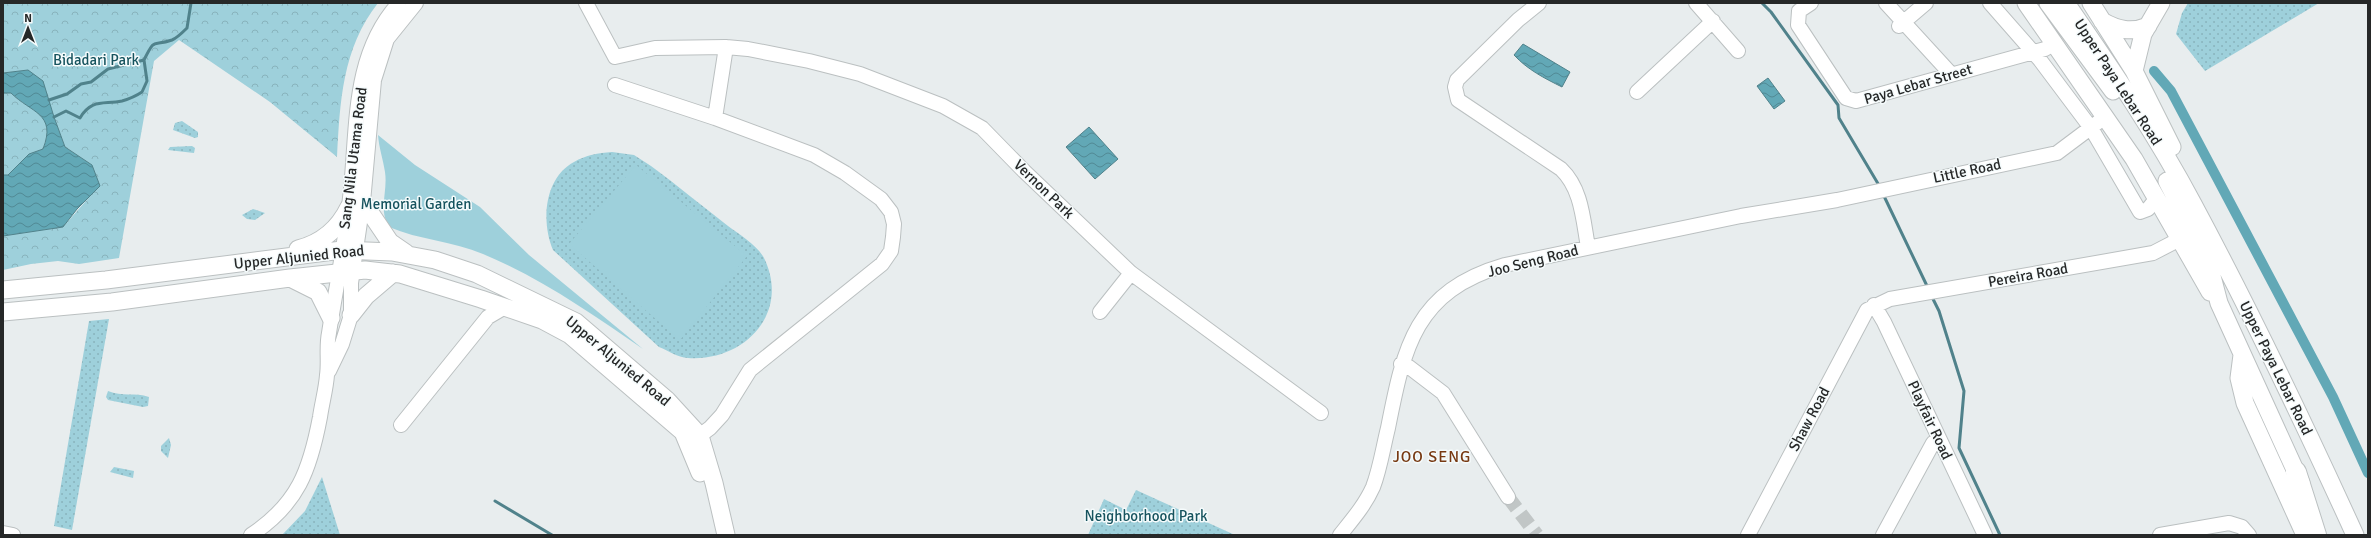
<svg xmlns="http://www.w3.org/2000/svg" width="2371" height="538" viewBox="0 0 2371 538" font-family="Signika,sans-serif">
<defs>
<pattern id="grass-dots" width="8" height="8" patternUnits="userSpaceOnUse"><rect width="8" height="8" fill="#9ed0db"/><path d="M2 2h.1M6 6h.1" fill="none" stroke="#88b3bc" stroke-width="1.8" stroke-linecap="round"/></pattern>
<pattern id="forest-crowns" width="20" height="18" patternUnits="userSpaceOnUse"><rect width="20" height="18" fill="#9ed0db"/><path d="M2 6a3 3 0 1 1 6 0M12 15a3 3 0 1 1 6 0" fill="none" stroke="#88b3bc"/></pattern>
<pattern id="water-waves" width="16" height="10" patternUnits="userSpaceOnUse"><rect width="16" height="10" fill="#62a8b6"/><path d="M0 5q4-4 8 0t8 0" fill="none" stroke="#518994"/></pattern>
</defs>
<rect width="100%" height="100%" fill="#e8edee"/>
<!-- grass -->
<path fill="url(#grass-dots)" d="M2188 3H2319L2205 71 2176 34 2182 13Z
M182 121 198 132V137L195 138 173 130 175 123Z
M192 146 195 148 194 153 168 150 170 147Z
M612 152 634 155 651 166C677 185 702 206 728 226 740 235 757 245 764 258 791 313 744 362 688 358 677 357 669 351 659 347L553 250C541 222 544 178 574 162 586 155 598 153 612 152Z
M253 209 265 213 255 220 247 219 242 215Z
M109 319 72 530 54 526 89 321Z
M108 391C122 397 135 392 149 397L148 406 143 407 108 400 106 397Z
M169 438 171 445 168 458 161 451V446Z
M114 467 134 471 133 478 110 472Z
M322 477 340 535H282L305 511Z
M1136 490 1235 535H1088L1104 499 1126 510Z"/>
<!-- forest -->
<path fill="url(#forest-crowns)" d="M3 3H378C342 49 340 102 337 157L270 102 179 40 154 61 119 258 79 264 58 261 31 264 3 270V236L63 227 99 186 92 165 65 147 54 117 28 70 3 73Z
M3 93H11C31 113 57 112 43 149L29 154 8 175H3Z"/>
<!-- garden -->
<path fill="#9ed0db" d="M378 135 415 165 480 207 529 255 643 349C592 314 541 278 483 254 453 241 419 240 389 227 378 209 388 192 385 172 383 159 379 148 378 135Z
M636 165 747 256 680 340 569 244Z"/>
<!-- water -->
<path fill="url(#water-waves)" stroke="#50828b" d="M1523 44 1570 72 1562 87C1544 78 1528 70 1514 55Z
M28 70 43 81 54 117 65 147 92 165 100 186 77 209 63 227 3 236V175H8L29 154 43 149C57 113 31 113 11 93H3V73Z
M1768 78 1785 101 1774 109 1757 86Z
M1089 127 1118 159 1095 179 1066 147Z"/>
<g fill="none" stroke-linecap="round" stroke-linejoin="round">
<!-- stream -->
<path stroke="#50828b" stroke-width="3" d="M1762 3 1771 12 1838 105 1839 118 1880 187
M49 100 67 94 81 84 91 82 108 69 144 60C156 36 152 47 172 40 177 38 183 32 187 28L191 3
M54 117 66 111 80 118C92 98 104 105 122 101 129 99 136 96 142 92L147 81 144 60
M1883 194 1928 288
M1931 295 1939 311 1964 391 1959 448 2000 535
M495 501 552 535"/>
<!-- canal -->
<path stroke="#62a8b6" stroke-width="10" d="M2154 71 2171 91 2333 397 2368 473"/>
<!-- minor-tunnel -->
<path stroke="#c1c6c6" stroke-width="14" stroke-dasharray="14 7" stroke-linecap="butt" d="M1508 497 1537 535"/>
<!-- minor casing -->
<g stroke="#bbc0c1" stroke-width="16">
<path id="minor" d="M586 3 615 57 655 48 726 47 748 49 809 61 860 74 943 106 982 128 1024 171 1131 273 1321 413
M1539 3 1518 20 1457 80 1455 87 1458 100 1561 169C1582 189 1583 220 1588 247
M1696 3 1738 51
M1811 3 1799 11 1798 25 1846 98 1856 101 2045 49 2055 43
M1886 3 1951 74
M1990 3 2040 60 2091 128 2140 212 2148 209 2156 199
M1899 26 1926 3
M615 85 715 118 814 155 845 173 881 199 891 212 894 224 893 237 891 251 882 264 750 370 722 415 710 428 691 442
M1637 92 1713 21
M715 118 726 47
M1874 305 1884 322 1985 535
M1100 312 1131 273
M1401 364 1409 367 1443 393 1508 497
M329 371 342 344 351 315V283L363 202 374 80 387 39 416 3
M401 425 488 317 505 307
M3 533 13 535
M251 535C298 504 310 470 320 417 322 403 326 389 327 375 329 361 326 347 329 333 337 281 348 230 352 177 357 117 355 51 399 3
M1340 535C1352 520 1365 505 1373 487 1380 469 1383 448 1388 428 1404 347 1415 291 1505 265L1741 216 1837 200 2057 153 2105 117
M1748 535 1867 310 1890 299 2153 253 2180 239
M1883 535 1933 443 1940 441
M2160 535 2229 523 2242 527 2249 535"/>
</g>
<!-- major casing -->
<g stroke="#bbc0c1" stroke-width="19">
<path id="major" d="M2026 3 2134 159 2210 292
M2048 3 2113 91
M2066 3C2111 68 2156 134 2193 204 2251 312 2304 423 2355 535
M2091 3 2134 71 2172 147
M2102 21C2118 30 2131 33 2148 26
M2134 71 2143 34 2161 3
M2167 181 2208 261 2219 303 2301 483
M363 202 390 242 406 253
M298 249C322 243 339 228 349 207
M290 278 318 292 331 318
M3 290 106 280 342 250 392 252 435 260 477 274 576 322 667 400 700 436 714 483 726 535
M3 312 112 302 290 278 365 270 400 274 481 299 542 320 570 335 683 432 700 473
M351 315 366 296 393 273
M2242 355 2239 378 2245 403 2305 535"/>
</g>
<!-- highway casing -->
<g stroke="#bbc0c1" stroke-width="22">
<path id="highway" d="M2296 472 2316 535"/>
</g>
<!-- minor -->
<use href="#minor" stroke="#fff" stroke-width="14"/>
<!-- major -->
<use href="#major" stroke="#fff" stroke-width="17"/>
<!-- highway -->
<use href="#highway" stroke="#fff" stroke-width="20"/>
</g>
<g text-anchor="middle" dominant-baseline="central" stroke-width="3" stroke-linejoin="round" paint-order="stroke">
<!-- park labels -->
<g font-size="15" fill="#16535e" stroke="#f5fbfc">
<text x="96" y="60">Bidadari Park</text>
<text x="416" y="204">Memorial Garden</text>
<text x="1146" y="516">Neighborhood Park</text>
</g>
<!-- street labels -->
<g font-size="15" fill="#262828" stroke="#f5fbfc">
<text transform="translate(2118 82) rotate(57)">Upper Paya Lebar Road</text>
<text transform="translate(1918 84) rotate(-16)">Paya Lebar Street</text>
<text transform="translate(353 158) rotate(-83)">Sang Nila Utama Road</text>
<text transform="translate(1967 171) rotate(-12)">Little Road</text>
<text transform="translate(1044 189) rotate(44)">Vernon Park</text>
<text transform="translate(299 257) rotate(-6)">Upper Aljunied Road</text>
<text transform="translate(1533 261) rotate(-14)">Joo Seng Road</text>
<text transform="translate(2028 275) rotate(-10)">Pereira Road</text>
<text transform="translate(618 361) rotate(40)">Upper Aljunied Road</text>
<text transform="translate(2276 368) rotate(64)">Upper Paya Lebar Road</text>
<text transform="translate(1809 419) rotate(-62)">Shaw Road</text>
<text transform="translate(1930 420) rotate(65)">Playfair Road</text>
</g>
<!-- neighbourhood labels -->
<g font-size="16" letter-spacing="1" fill="#773912" stroke="#f5fbfc">
<text x="1432" y="457">JOO SENG</text>
</g>
</g>
<!-- border -->
<rect width="2371" height="538" fill="none" stroke="#262828" stroke-width="8"/>
<!-- north arrow -->
<g transform="translate(28 28)" stroke="#f5fbfc" stroke-width="3" paint-order="stroke">
<path d="M0-3L7 15L0 10L-7 15Z" fill="#262828"/>
<text y="-6" font-size="11" font-weight="bold" text-anchor="middle" fill="#262828">N</text>
</g>
</svg>
